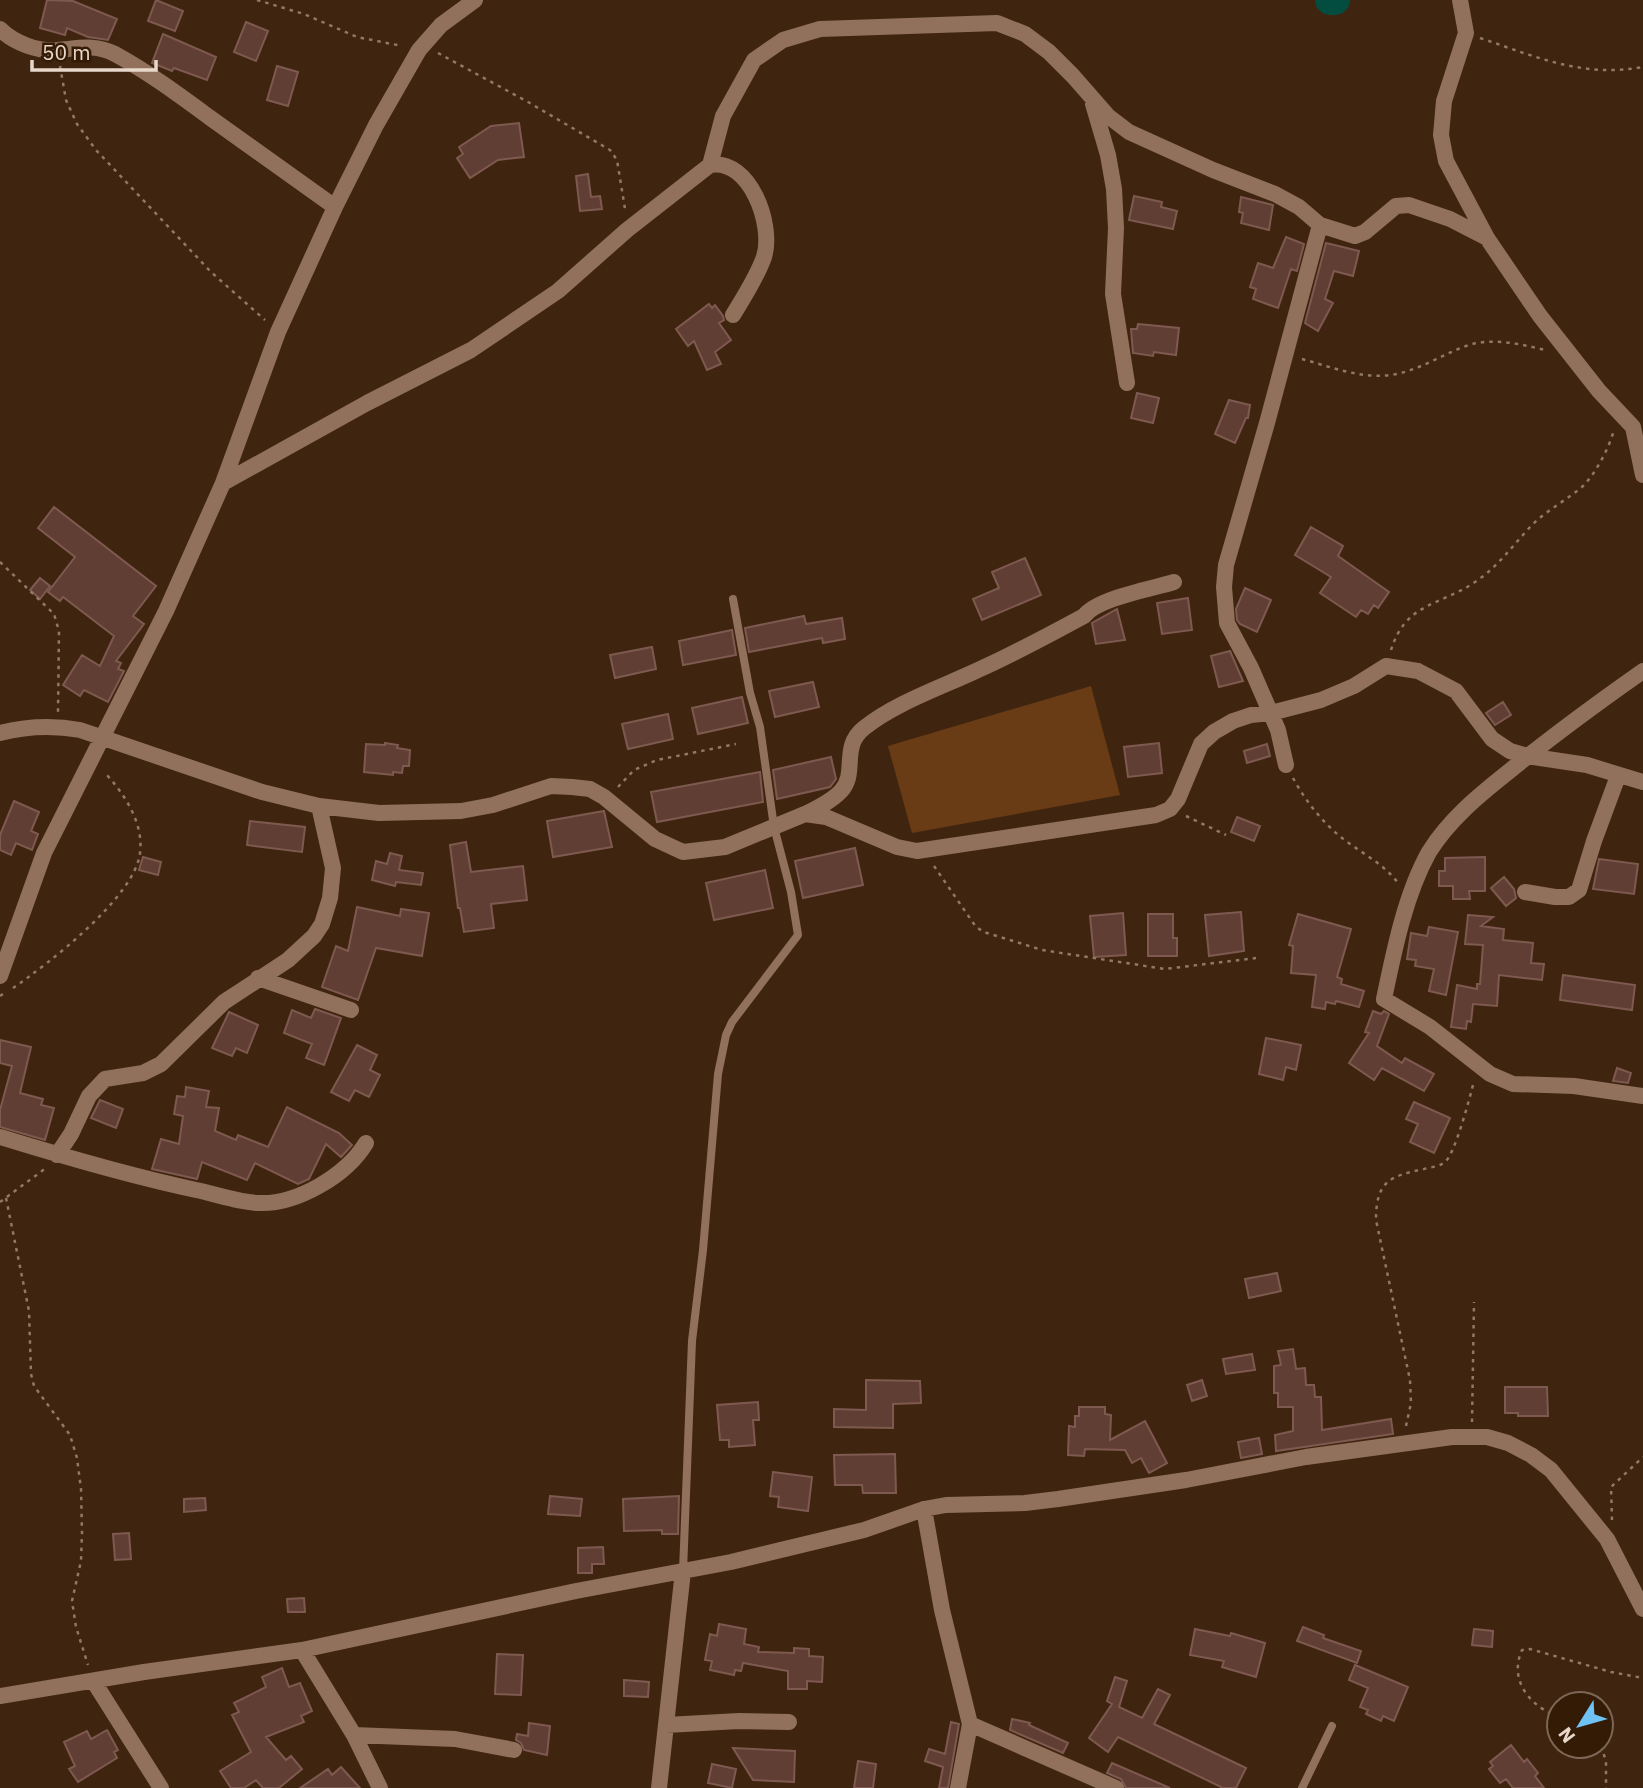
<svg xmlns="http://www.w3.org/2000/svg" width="1643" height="1788" viewBox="0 0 1643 1788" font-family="'IBM Plex Sans',sans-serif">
<rect width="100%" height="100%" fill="#3f2510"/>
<!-- grass -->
<path fill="#6a3c15" d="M1091 686 1120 795 912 833 888 746Z"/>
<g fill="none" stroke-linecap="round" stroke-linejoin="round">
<!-- river -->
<path stroke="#034c40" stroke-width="30" d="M1330 0H1335"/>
</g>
<!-- building -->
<path fill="#603e34" stroke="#7e594f" stroke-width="2" d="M47 0 73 1 117 19 108 40 88 37 67 28 65 35 40 28Z
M156 0 183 11 175 31 148 21Z
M246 22 268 31 256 61 234 52Z
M163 34 216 57 207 80 174 68 172 71 152 63Z
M277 66 298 72 288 106 267 100Z
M519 123 524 157 498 160 470 178 457 158 463 154 459 147 491 126Z
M588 174 591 197 600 196 602 209 580 211 576 176Z
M1134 196 1162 202 1161 207 1177 211 1173 229 1129 220Z
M1241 197 1273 205 1269 230 1241 223 1243 213 1239 212Z
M1286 237 1304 244 1297 271 1291 269 1278 308 1253 299 1256 289 1250 287 1258 263 1273 268Z
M1326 243 1359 251 1353 276 1334 271 1325 299 1333 303 1318 331 1305 323Z
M709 304 712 308 715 305 723 316 724 320 719 323 731 340 715 352 721 364 707 370 694 341 688 346 676 329Z
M1138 324 1179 328 1176 355 1154 352 1153 356 1133 353 1131 329H1137Z
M1137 393 1159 398 1153 423 1131 418Z
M1229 400 1250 405 1248 418H1246L1235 443 1215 434Z
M54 507 156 586 133 616 144 624 116 661 121 663 118 669 124 671 108 702 84 690 80 696 63 685 82 655 100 666 114 636 63 597 60 601 48 592 75 557 38 528Z
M1311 527 1343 546 1338 556 1389 592 1378 608 1374 605 1368 614 1361 610 1356 617 1320 593 1331 577 1295 555Z
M1025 558 1041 595 982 620 973 599 999 588 992 572Z
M40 578 50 586 40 599 30 590Z
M1245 588 1271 600 1257 632 1240 624 1237 620 1236 609Z
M1188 598 1192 630 1162 634 1157 603Z
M1117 609 1125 640 1096 644 1092 623Z
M804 616 806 624 842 618 845 639 823 643 822 638 749 652 745 628Z
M732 630 736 655 683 665 679 641Z
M652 647 656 669 615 678 610 655Z
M1230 651 1243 681 1219 687 1211 656Z
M813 682 819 707 775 717 769 691Z
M742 697 748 723 698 734 692 708Z
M1503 702 1511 715 1495 725 1486 713Z
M668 714 673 739 628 749 622 724Z
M385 743 398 745 397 748 410 750 409 766H403L402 773 393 772V775L364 772 366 744 385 745Z
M1159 743 1162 773 1128 777 1124 747Z
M1267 744 1270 756 1247 763 1244 751Z
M831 757 836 779 830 787 777 799 773 770Z
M760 772 763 802 657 822 651 792Z
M14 801 39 812 31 831 38 834 32 850 16 843 11 855 0 850V835Z
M604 811 612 847 553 857 547 821Z
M1237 817 1260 826 1254 841 1231 832Z
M250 821 305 827 302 852 247 845Z
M466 842 471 872 523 866 527 900 491 904 494 928 464 932 460 908H458L450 845Z
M855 848 863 885 803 898 795 861Z
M390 853 402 856 399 870 423 873 421 885 396 882 395 886 372 880 376 861 387 864Z
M143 857 161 862 158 875 139 870Z
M1485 857V891H1469L1470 899H1453V886H1439V871H1445V858Z
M1599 859 1638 864 1634 894 1593 889Z
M765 870 773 908 714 920 706 883Z
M1504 877 1514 889 1516 898 1506 906 1491 888Z
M357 907 400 916 401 909 429 913 422 956 376 948 358 1000 322 987 336 946 348 951Z
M1241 912 1244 951 1209 956 1205 915Z
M1123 913 1126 955 1094 957 1090 916Z
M1148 914H1173V938H1177V956H1148Z
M1298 914 1351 929 1337 977 1342 979 1341 984 1364 991 1359 1007 1336 1001 1335 1004 1326 1002 1325 1009 1312 1007 1316 975 1291 973 1293 946 1289 945Z
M1468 915 1493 917 1481 926 1504 929 1503 940 1533 943 1531 963 1544 964 1542 980 1499 975 1497 1006 1473 1004 1471 1022 1467 1021 1466 1029 1451 1027 1457 985 1477 989V984H1480L1483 945 1465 944Z
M1429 927 1458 932 1446 995 1429 991 1434 969 1415 966 1416 960 1407 959 1411 933 1427 936Z
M1563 975 1635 985 1632 1010 1560 1000Z
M315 1009 341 1018 324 1065 306 1058 312 1044 284 1033 292 1010 311 1018Z
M1373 1011 1381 1014 1384 1011 1389 1014 1377 1046 1402 1063 1405 1058 1434 1074 1424 1091 1382 1068 1374 1080 1349 1063 1369 1033 1365 1032Z
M229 1012 258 1025 247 1053 236 1048 232 1056 212 1048Z
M1266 1038 1301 1045 1296 1070 1286 1067 1283 1080 1259 1074Z
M0 1040 31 1047 20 1093 43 1099 41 1105 54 1108 45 1140 0 1127V1110L12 1066 0 1063Z
M357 1045 377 1055 370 1070 380 1075 369 1097 355 1090 349 1101 331 1092Z
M1617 1068 1631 1073 1628 1083 1613 1081Z
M186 1087 209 1091 206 1107 219 1108 215 1131 236 1140 238 1135 268 1147 287 1107 339 1133 352 1145 341 1157 326 1144 309 1179 298 1184 255 1163 247 1180 202 1162 197 1179 152 1169 161 1139 179 1144 183 1116 174 1114 177 1096 185 1097Z
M100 1100 123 1109 116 1128 91 1118Z
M1414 1102 1450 1118 1434 1153 1410 1142 1418 1124 1406 1119Z
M1277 1273 1281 1291 1249 1298 1245 1279Z
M1293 1349 1296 1369 1305 1368 1306 1385H1314L1315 1397H1321L1322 1430 1391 1419 1393 1434 1276 1451 1275 1435 1293 1431V1407H1278V1393H1274V1366L1281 1365 1278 1351Z
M1252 1354 1255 1370 1226 1374 1223 1359Z
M866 1380 920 1381 921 1403 893 1404V1428L834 1427V1409L866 1410Z
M1202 1380 1207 1396 1192 1401 1187 1385Z
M1505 1387H1547L1548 1416H1518V1413H1505Z
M758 1402 759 1420H753L755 1445 729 1447V1440H720L717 1405Z
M1079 1407H1105V1414L1111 1415 1110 1440 1145 1421 1167 1463 1149 1473 1141 1458 1132 1463 1125 1450 1085 1449 1084 1456 1068 1455 1069 1426 1075 1427V1416H1079Z
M1259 1438 1262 1454 1241 1458 1238 1442Z
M895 1454 896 1493H863L862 1485H835L834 1455Z
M773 1472 812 1477 808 1511 778 1507 779 1497 770 1496Z
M550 1496 582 1499 580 1516 548 1514Z
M679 1496 678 1534H662V1530L624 1531 623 1499Z
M205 1498 206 1510 184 1512V1499Z
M129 1533 131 1559 115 1560 113 1534Z
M603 1547 604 1564H592V1573H578V1548Z
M304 1598 305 1612H288L287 1599Z
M719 1624 746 1629 744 1644 759 1647 758 1652 794 1653V1648L809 1649V1656L823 1657 822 1682 807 1681V1689H788V1671L743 1663 741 1671 735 1670 734 1675 710 1670 712 1661 705 1660 710 1634 717 1636Z
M1303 1627 1324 1635 1323 1638 1361 1651 1357 1663 1297 1641Z
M1195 1629 1230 1636 1231 1633 1265 1643 1256 1677 1222 1667 1224 1661 1190 1655Z
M1474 1629 1493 1631 1492 1647 1472 1645Z
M497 1654 523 1655 521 1695 495 1694Z
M1355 1665 1408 1687 1394 1721 1383 1716 1381 1721 1366 1714 1368 1710 1360 1707 1368 1688 1349 1680Z
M282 1668 289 1687 300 1683 312 1711 301 1716 304 1722 266 1737 286 1760 291 1756 302 1769 279 1788H263L256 1780 244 1788H231L220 1771 251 1752 232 1715 239 1712 234 1703 266 1687 262 1677Z
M1115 1677 1127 1681 1119 1707 1142 1718 1158 1689 1170 1695 1154 1724 1246 1768 1236 1788H1223L1118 1737 1108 1752 1089 1738 1112 1704 1107 1701Z
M624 1680 649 1682 648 1697 624 1696Z
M1012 1719 1030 1723 1029 1725 1068 1743 1063 1753 1010 1730Z
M951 1722 959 1724 948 1788H939L943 1767 925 1761 929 1749 945 1754Z
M529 1723 550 1726 547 1755 524 1750 521 1743 516 1740 517 1734 528 1736Z
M107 1730 118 1750 114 1752 117 1758 78 1782 69 1769 75 1766 64 1742 87 1731 91 1739Z
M1511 1745 1524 1762 1527 1759 1538 1773 1535 1776 1544 1788H1513L1506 1779 1500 1783 1489 1769 1493 1766 1490 1762Z
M733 1748 795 1751 794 1782 753 1780Z
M858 1761 876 1764 873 1788H854Z
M1112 1763 1170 1788H1126L1121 1779 1107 1773Z
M712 1764 736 1769 732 1788 708 1783Z
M341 1767 360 1788H300L328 1769 332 1775Z"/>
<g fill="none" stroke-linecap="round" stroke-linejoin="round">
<!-- path -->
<path stroke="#8f7968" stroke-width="2.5" stroke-dasharray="3.5 5" stroke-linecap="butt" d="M257 0 304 14 357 37 402 46
M1480 38C1537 57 1582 78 1643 67
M438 53 528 102 610 150 617 160 625 209
M60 66 66 100 77 124 96 150 211 272 265 320
M1302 359C1331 367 1361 379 1391 375 1418 371 1441 355 1466 346 1492 337 1520 344 1545 350
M0 562 54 614 59 631 58 712
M1391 650C1406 602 1440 606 1475 582 1498 567 1513 545 1532 525 1547 510 1567 500 1583 486 1596 473 1609 448 1614 430
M1293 778C1305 800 1322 822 1342 838 1361 853 1383 863 1398 883
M618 787 634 770 657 760 736 744
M1186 816 1226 835
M934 866 976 927 984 932 1042 950 1165 969 1256 958
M13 988C48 964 135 897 140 853 144 823 124 793 104 772
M0 996 7 991
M6 1198 29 1311 31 1374 34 1386 70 1435 77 1458 81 1489 82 1533 81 1561 72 1601 76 1627 88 1665
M0 1202 46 1168
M1472 1422 1474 1302
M1406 1426 1411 1403 1410 1380 1376 1220C1376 1181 1390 1176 1424 1169 1431 1167 1439 1167 1445 1162 1455 1154 1470 1097 1474 1081
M1612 1520 1611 1487 1643 1457
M1559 1717C1531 1707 1508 1681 1522 1650L1530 1649 1611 1672 1643 1678
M1601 1746 1606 1761V1788"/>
<!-- lane -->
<path stroke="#91715b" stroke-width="8" d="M683 1571 692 1341 703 1250 718 1074 726 1035 732 1022 798 935 791 892 774 827 760 727 750 693 733 599
M1302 1788 1332 1726"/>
<!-- street -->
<path stroke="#91715b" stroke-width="16" d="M1460 0 1466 33 1444 101 1441 135 1446 161 1487 238 1540 316 1599 391 1633 427 1643 475
M0 29C14 43 38 52 58 50 80 48 95 44 115 54 148 72 179 95 209 117 251 147 293 177 335 207
M1093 104 1108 155 1114 189 1116 228 1113 294 1127 383
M710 165 723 116 754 60 783 40 820 29 997 23 1025 34 1049 52 1073 76 1108 116 1129 132 1213 170 1275 194 1299 207 1320 225 1355 236 1365 232 1396 206 1409 205 1450 219 1487 238
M223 483 367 403 471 350 558 291 627 230 710 165C750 158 774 225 764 257 757 277 744 297 733 315
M1643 671C1596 704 1551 737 1507 773 1478 796 1449 820 1429 852 1405 895 1394 951 1384 999L1430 1027 1490 1074 1513 1084 1574 1086 1643 1096
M0 733C27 726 53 725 80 730L262 792 319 806 379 813 461 811 493 805 551 786 572 787 590 789 604 797 655 839 683 852 725 847 805 814 826 817 897 847 917 851 1156 815 1170 809 1178 799 1201 744 1214 732 1233 721 1251 715 1271 713 1321 700 1354 686 1386 666 1418 671 1456 691 1492 739 1510 751 1527 756 1587 765 1643 782
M1286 765 1278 730 1251 668 1227 623 1224 587 1226 565 1267 423 1320 225
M805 814C817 808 832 801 841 791 858 773 840 747 864 728 895 703 942 687 978 670 1014 654 1049 635 1084 616 1098 598 1151 589 1174 582
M1525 892 1555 897H1569L1579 890 1594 841 1618 776
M0 976 44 853 166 611 223 483 278 332 335 207 376 125 419 50 441 25 475 0
M258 978 351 1010
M0 1137C65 1157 129 1176 196 1190 216 1194 238 1202 258 1203 296 1205 346 1176 366 1143
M57 1155 71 1134 89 1096 105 1079 143 1073 161 1064 224 1002 288 960 314 936 322 924 330 898 333 868 319 806
M924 1509 942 1610 970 1724 958 1788
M302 1650 354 1735 380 1788
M94 1682 161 1788
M0 1696 144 1672 302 1650 576 1591 731 1562 864 1530 924 1509 946 1505 1025 1503 1058 1499 1186 1480 1306 1457 1452 1437H1487L1508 1443 1531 1455 1551 1470 1607 1539 1643 1609
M970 1724 1116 1788
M666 1725 739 1721 789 1722
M354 1735 455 1739 514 1750
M659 1788 683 1571"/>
</g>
<!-- north arrow -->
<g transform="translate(1580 1725) rotate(233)"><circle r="33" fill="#341b06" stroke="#7c6655" stroke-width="2"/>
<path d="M0-5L12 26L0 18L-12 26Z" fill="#6fc2f4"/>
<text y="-10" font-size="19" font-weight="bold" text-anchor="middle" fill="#e8d7cb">N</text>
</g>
<!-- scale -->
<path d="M32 60v10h124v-10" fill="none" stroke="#e8d7cb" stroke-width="3.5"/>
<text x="42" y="60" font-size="21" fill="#e8d7cb" stroke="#341b06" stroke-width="5" paint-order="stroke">50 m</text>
</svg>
